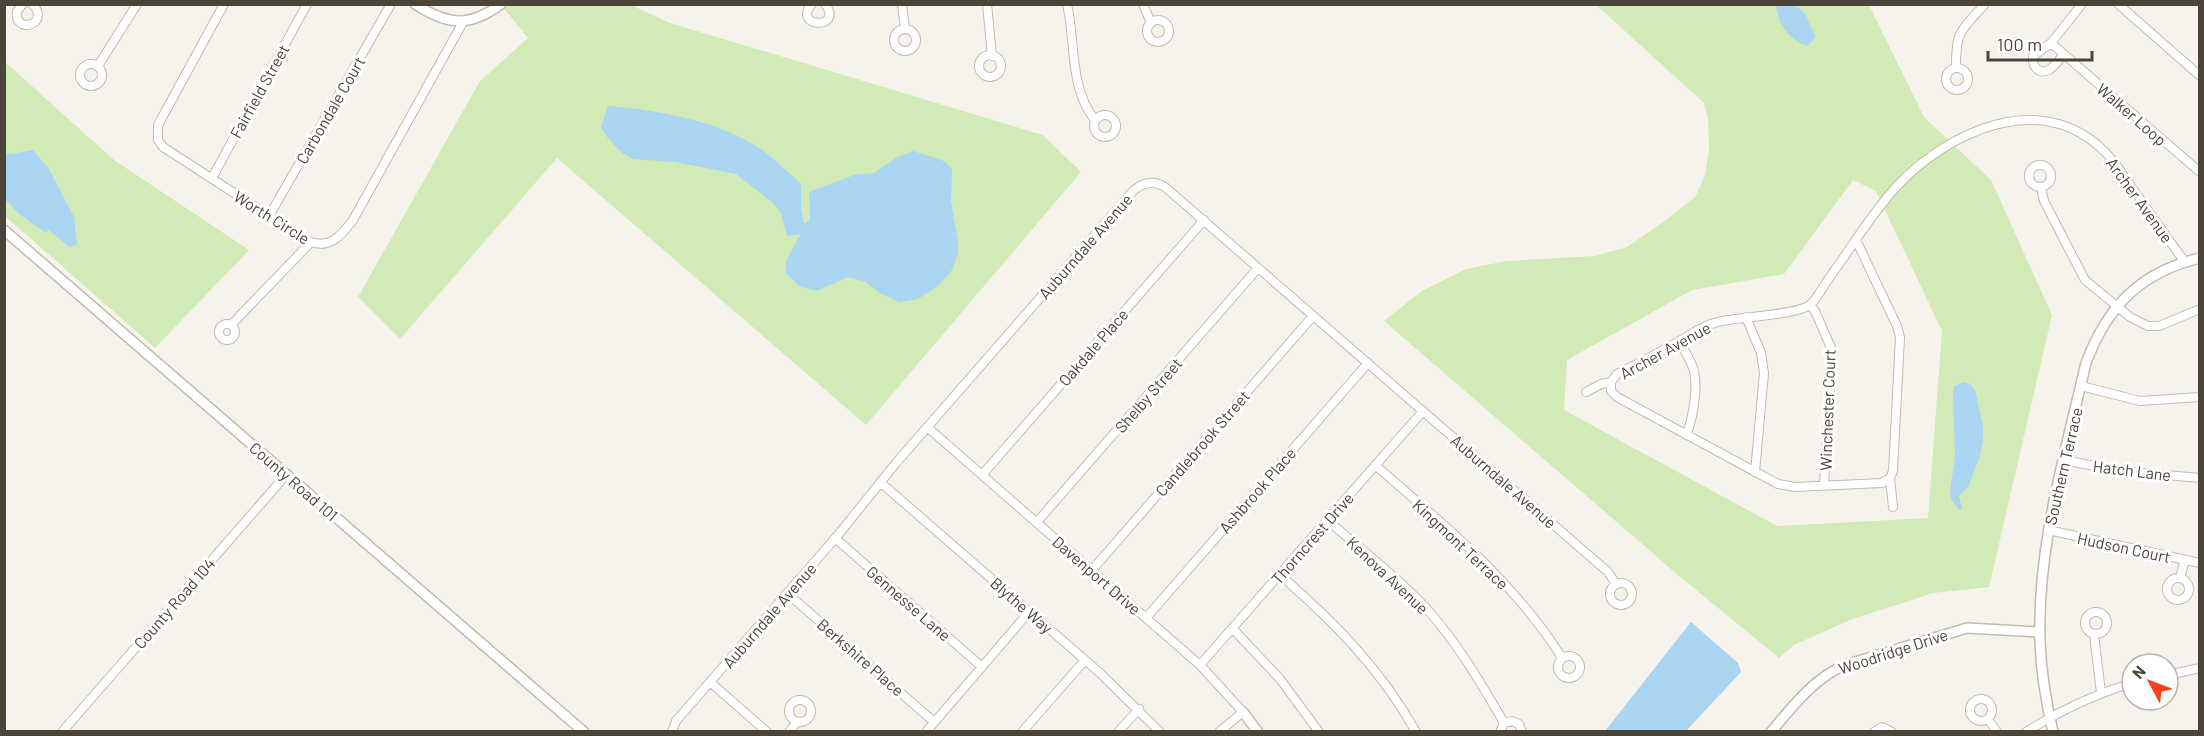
<svg xmlns="http://www.w3.org/2000/svg" width="2204" height="736" viewBox="0 0 2204 736" font-family="Barlow,sans-serif">
<rect width="100%" height="100%" fill="#f6f3ec"/>
<!-- green -->
<path fill="#d2eab5" fill-rule="evenodd" d="M1595 4 1869 5 1924 117 1991 180 2052 315 1989 587 1933 593 1850 620 1794 645 1779 658 1678 575 1384 321 1422 291 1466 269 1507 261 1595 256 1627 247 1662 223 1695 197 1705 176 1709 150 1708 118 1704 103ZM1853 180 1876 191 1942 331 1928 518 1777 526 1564 410 1567 360 1692 290 1784 274Z
M501 5H631L670 23 1043 135 1081 172 866 425 557 158 400 339 358 297 480 81 528 38Z
M5 62 114 160 249 250 155 348 5 216Z"/>
<!-- water -->
<path fill="#a9d4f2" d="M1776 5C1809 4 1803 13 1816 37L1807 46C1789 39 1778 25 1776 5Z
M608 106C655 110 709 119 751 143 769 153 785 170 801 184V210L804 224 810 220 809 192 854 175 874 173 896 158 913 151 942 160 952 168 951 202 958 241V253L952 270 939 285 918 299 900 302 881 294 866 282 848 277 817 291 801 287 786 274V261L801 234 787 236 781 213 773 203 736 174 675 162 633 159 622 153 607 137 601 127Z
M33 150 49 169 74 217 77 245 69 247 49 230 46 233 19 214 5 199V153L12 154Z
M1965 382 1971 385 1975 390 1983 427V441L1980 456 1968 487 1959 496 1962 509 1959 510 1951 499 1950 492 1955 456 1953 392 1954 386Z
M1691 622 1738 663 1741 672 1686 731H1605Z"/>
<g fill="none" stroke-linecap="round" stroke-linejoin="round">
<!-- minor casing -->
<g stroke="#c2bbae" stroke-width="10">
<path id="minor" d="M23 4 17 11C15 23 25 29 35 22 40 16 38 9 32 4
M224 4 158 125V140L163 147 308 241C329 250 341 236 353 220L463 22
M812 4C791 28 845 30 825 4
M902 4 905 29
M987 4 992 56
M1067 4C1076 43 1069 88 1095 120
M1143 4 1151 23
M2082 4 2051 43 2200 172
M2118 4 2200 76
M1147 31a11 11 0 1 1 22 0a11 11 0 1 1-22 0Z
M894 40a11 11 0 1 1 22 0a11 11 0 1 1-22 0Z
M2051 43 2033 56C2032 66 2038 75 2049 70 2054 67 2059 59 2064 55
M979 66a11 11 0 1 1 22 0a11 11 0 1 1-22 0Z
M80 75a11 11 0 1 1 22 0a11 11 0 1 1-22 0Z
M98 66 137 4
M1956 68C1956 30 1960 32 1985 4
M1946 79a11 11 0 1 1 22 0a11 11 0 1 1-22 0Z
M1094 126a11 11 0 1 1 22 0a11 11 0 1 1-22 0Z
M2029 176a11 11 0 1 1 22 0a11 11 0 1 1-22 0Z
M212 178 307 4
M2041 187 2044 201 2085 280 2130 317 2148 326H2159L2200 309
M269 216 391 4
M1856 240 1897 326 1900 337 1893 471 1890 478 1882 483 1795 487 1778 484 1617 397 1611 391V382L1617 374C1639 363 1660 352 1681 340 1693 333 1704 325 1718 322 1736 317 1800 315 1811 304 1819 296 1825 283 1832 274 1853 245 1872 213 1897 186 1949 131 2042 88 2105 152 2116 163 2125 178 2135 192 2151 215 2168 239 2185 262
M1810 305 1815 311 1832 350 1824 485
M1746 317 1761 353 1764 373 1755 472
M219 332a8 8 0 1 1 16 0a8 8 0 1 1-16 0Z
M231 325 311 242
M1679 341C1684 350 1691 360 1694 371 1698 387 1693 420 1686 435
M2081 386 2140 401 2200 397
M1586 392 1601 384 1611 382
M927 427 1200 665 1243 712 1219 732
M2064 460 2120 471 2200 478
M1375 465C1443 524 1514 581 1562 658
M982 475 1204 220
M1890 478 1893 507
M880 482 1100 673 1160 732
M1327 520C1361 549 1397 577 1427 609 1458 644 1481 683 1504 723
M1037 522 1258 268
M2048 530 2200 563
M835 538 982 667
M1092 570 1313 316
M1280 575C1333 621 1381 669 1416 732
M2180 578 2185 560
M2167 589a11 11 0 1 1 22 0a11 11 0 1 1-22 0Z
M1610 594a11 11 0 1 1 22 0a11 11 0 1 1-22 0Z
M787 593 934 722
M2085 623a11 11 0 1 1 22 0a11 11 0 1 1-22 0Z
M1146 618 1368 363
M1233 629 1280 679 1319 732
M2094 634 2101 693
M1558 667a11 11 0 1 1 22 0a11 11 0 1 1-22 0Z
M1200 665 1423 411
M2168 675 2200 668
M710 682 767 732
M1970 710a11 11 0 1 1 22 0a11 11 0 1 1-22 0Z
M789 711a11 11 0 1 1 22 0a11 11 0 1 1-22 0Z
M1988 719 1997 732
M62 732 286 475
M672 732 676 721 838 535 896 463 1134 190C1144 182 1154 180 1165 187L1608 572 1616 584
M789 732 797 722
M926 732 1029 612
M1022 732 1085 660
M1118 732 1139 709
M1500 732 1504 723 1512 721 1519 724 1522 732
M1874 732 1882 727 1892 732
M2026 732C2061 710 2092 695 2132 683"/>
</g>
<!-- tertiary casing -->
<g stroke="#c2bbae" stroke-width="12">
<path id="tertiary" d="M415 4C447 25 469 28 501 4
M4 230 584 732
M1243 712 1258 732
M1771 732C1793 706 1813 679 1845 665L1967 628 2040 632
M2053 732C2046 702 2041 672 2040 641 2037 547 2065 454 2086 363 2107 307 2140 272 2200 258"/>
</g>
<!-- minor -->
<use href="#minor" stroke="#fff" stroke-width="8"/>
<!-- tertiary -->
<use href="#tertiary" stroke="#fff" stroke-width="9"/>
</g>
<g text-anchor="middle" dominant-baseline="central" stroke-width="6" stroke-linejoin="round" paint-order="stroke">
<!-- street labels -->
<g font-size="16" fill="#4b4439" stroke="#fff">
<text transform="translate(259 91) rotate(-61)">Fairfield Street</text>
<text transform="translate(330 110) rotate(-60)">Carbondale Court</text>
<text transform="translate(2132 114) rotate(41)">Walker Loop</text>
<text transform="translate(2140 200) rotate(54)">Archer Avenue</text>
<text transform="translate(272 217) rotate(32)">Worth Circle</text>
<text transform="translate(1085 246) rotate(-49)">Auburndale Avenue</text>
<text transform="translate(1093 347) rotate(-49)">Oakdale Place</text>
<text transform="translate(1665 350) rotate(-29)">Archer Avenue</text>
<text transform="translate(1148 395) rotate(-49)">Shelby Street</text>
<text transform="translate(1827 410) rotate(-88)">Winchester Court</text>
<text transform="translate(1202 443) rotate(-49)">Candlebrook Street</text>
<text transform="translate(2063 466) rotate(-77)">Southern Terrace</text>
<text transform="translate(2132 470) rotate(7)">Hatch Lane</text>
<text transform="translate(294 481) rotate(41)">County Road 101</text>
<text transform="translate(1504 481) rotate(41)">Auburndale Avenue</text>
<text transform="translate(1257 490) rotate(-49)">Ashbrook Place</text>
<text transform="translate(1312 538) rotate(-49)">Thorncrest Drive</text>
<text transform="translate(1461 544) rotate(43)">Kingmont Terrace</text>
<text transform="translate(2124 547) rotate(12)">Hudson Court</text>
<text transform="translate(1097 575) rotate(41)">Davenport Drive</text>
<text transform="translate(1388 575) rotate(43)">Kenova Avenue</text>
<text transform="translate(174 603) rotate(-49)">County Road 104</text>
<text transform="translate(909 603) rotate(41)">Gennesse Lane</text>
<text transform="translate(1022 605) rotate(41)">Blythe Way</text>
<text transform="translate(769 615) rotate(-49)">Auburndale Avenue</text>
<text transform="translate(1893 651) rotate(-18)">Woodridge Drive</text>
<text transform="translate(861 657) rotate(41)">Berkshire Place</text>
</g>
</g>
<!-- border -->
<rect width="2204" height="736" fill="none" stroke="#4b4439" stroke-width="12"/>
<!-- north arrow -->
<g transform="translate(2150 682) rotate(311)"><circle r="28" fill="#ffffff" stroke="#b7b4b0" stroke-width="1.5"/>
<path d="M0-4.5L10 22L0 15L-10 22Z" fill="#fc3f1d"/>
<text y="-9" font-size="16" font-weight="bold" text-anchor="middle" fill="#4b4439">N</text>
</g>
<!-- scale -->
<path d="M1988 51v9h104v-9" fill="none" stroke="#4b4439" stroke-width="3"/>
<text x="1997" y="51" font-size="18" fill="#4b4439" stroke="#ffffff" stroke-width="4.5" paint-order="stroke">100 m</text>
</svg>
